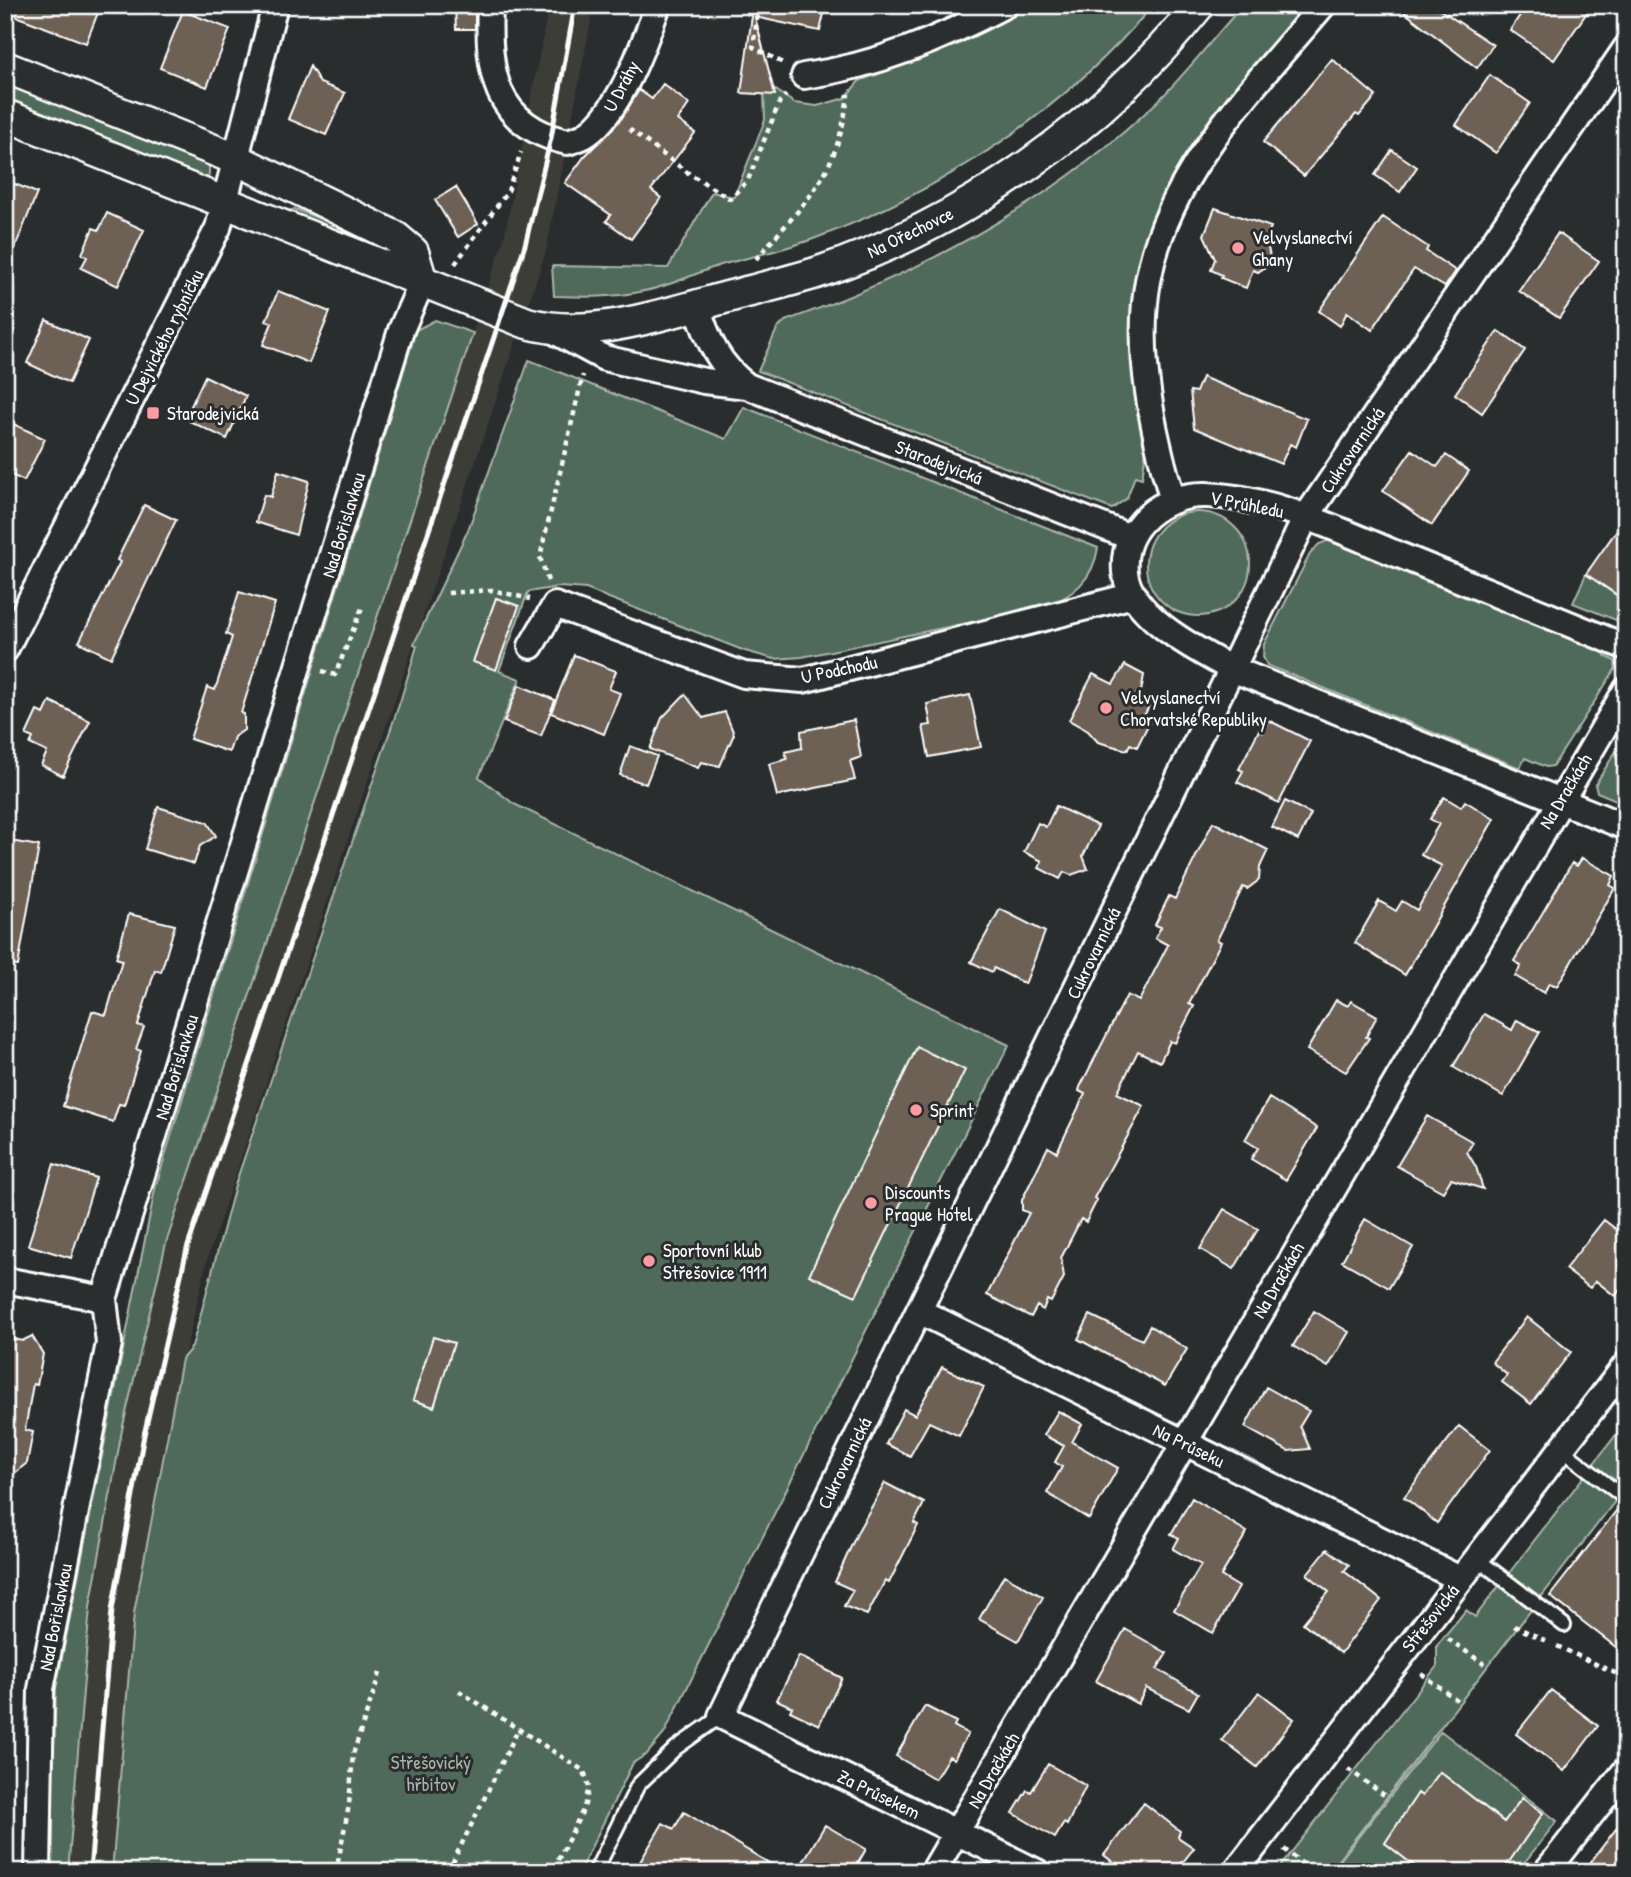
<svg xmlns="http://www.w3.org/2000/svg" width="1631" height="1877" viewBox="0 0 1631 1877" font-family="'Patrick Hand',sans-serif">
<rect width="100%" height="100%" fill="#2a2d2e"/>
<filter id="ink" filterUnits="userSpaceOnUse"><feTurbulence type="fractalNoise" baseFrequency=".0143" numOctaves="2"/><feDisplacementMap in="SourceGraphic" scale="14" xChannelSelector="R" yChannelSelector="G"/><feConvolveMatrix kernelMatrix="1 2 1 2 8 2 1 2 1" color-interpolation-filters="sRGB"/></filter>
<g filter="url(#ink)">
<!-- built -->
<path fill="#3e3d39" d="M549 5H594L546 251 208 1256 165 1439 134 1613 112 1872H68L90 1607 122 1430 166 1243 504 239Z"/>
<!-- green -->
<path fill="#506b5a" stroke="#a8b5ac" stroke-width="2" fill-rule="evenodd" d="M1027 5H1153C1065 110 944 190 816 238 786 249 755 256 724 264 697 272 672 286 644 291 614 298 585 297 554 296L552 266 668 268 712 192 734 197 765 120 764 94 776 90 794 103 817 106 845 98 859 81 959 44Z
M1243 5H1314L1155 223 1147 444 1142 478 1135 476 1127 498 1112 509 758 371 777 329 785 321C923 272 1052 203 1158 101 1188 71 1214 37 1243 5Z
M5 82 209 164V175L205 179 5 101Z
M295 209 382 243 384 247 383 250 289 216 288 211Z
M435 320 473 333 166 1243 122 1430 90 1607 68 1872H50L56 1688 155 1189 416 330Z
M529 360 726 439 744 407 1098 548C1093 580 1073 596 1044 607L802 657 774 659 745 651 586 589 559 587 528 592 499 671 520 679 479 777 514 804 1009 1045 664 1734 647 1754 633 1763 579 1872H112L134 1613 182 1359 192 1347 236 1182 400 702 417 646 414 644 468 530ZM496 598 519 606 473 662Z
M1146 564a52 52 0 1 1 104 0a52 52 0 1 1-104 0Z
M1330 540 1608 647 1605 656 1615 661 1616 668 1553 766 1546 767 1525 758 1520 768 1267 665 1263 657 1264 644 1310 554 1319 544Z
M1586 574 1620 598 1626 591V624L1573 603Z
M1626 735V804L1597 792 1595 785Z
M1626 1422V1487L1329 1872H1276L1437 1666V1645L1466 1610 1475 1617Z
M1441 1731 1557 1821 1517 1872H1472L1508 1862 1543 1813 1522 1798 1504 1822 1440 1772 1422 1796 1418 1794 1385 1843 1423 1872H1331Z"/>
<!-- building -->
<path fill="#6d6154" stroke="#fff" stroke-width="2" d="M5 5H101L86 43 5 12Z
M455 5H475V29H456Z
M749 5H826L820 31 755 17 775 95 741 93 752 16 748 15Z
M1395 5H1433L1493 45 1477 68Z
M1527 5H1592L1554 60 1510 30Z
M183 11 230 29 207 87 160 68Z
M1332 59 1376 96 1359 116 1356 114 1304 176 1263 142Z
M310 66 320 83 345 93 326 135 288 119Z
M1490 75 1530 103 1496 153 1456 125Z
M663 84 689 104 678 120 695 133 651 190 661 198 631 239 606 221 611 215 565 183 584 157 622 118 639 90 652 99Z
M1392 150 1417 167 1400 192 1375 175Z
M5 180 37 193 6 270H5Z
M456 187 478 224 458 237 435 200Z
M1215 208 1271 227 1263 245 1268 247 1271 263 1258 272 1253 270 1246 288 1221 278 1222 275 1211 270 1215 259 1204 235Z
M107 213 144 230 118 286 81 268 87 257 82 254 93 228 99 230Z
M1383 217 1428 247 1426 251 1456 271 1445 287 1414 269 1372 330 1347 312 1340 326 1319 311Z
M1558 233 1599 261 1559 318 1519 291Z
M278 291 330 312 309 363 263 345 272 323 266 321Z
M46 320 89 340 69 383 27 363Z
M1498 331 1525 350 1482 413 1455 394Z
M205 376 246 396 227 439 185 419Z
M1202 377 1307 419 1296 447 1290 444 1281 464 1194 428 1190 391 1196 392Z
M5 420 45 439 24 481 5 472Z
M1412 450 1437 467 1446 455 1469 471 1432 525 1383 491Z
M278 471 309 481 296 535 256 522 264 495 271 497Z
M144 505 176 520 111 658 79 642 120 562 117 560Z
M1626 517V601L1586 574Z
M239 592 275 603 241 713 244 714V730L234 737 229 752 190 739 207 687 215 690 232 637 226 634Z
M496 598 519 606 496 670 473 662Z
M574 655 616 671 609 689 620 693 604 734 551 713Z
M1125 665 1144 675 1140 697 1151 702 1142 720 1149 723 1137 747 1130 744 1127 750 1098 742 1088 731 1069 720 1093 674 1113 684Z
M519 685 555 700 541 736 504 722Z
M685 694 703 718 725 712 734 734 720 766 701 762 698 768 650 749 662 718Z
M970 695 981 747 929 757 923 726 931 725 927 704Z
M50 701 90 721 63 776 41 765 47 752 30 744 33 738 26 735 37 711 44 714Z
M854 720 861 757 850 761 855 780 777 796 769 764 787 759 785 752 802 748 801 731Z
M1268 720 1310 741 1279 803 1237 782 1243 771 1239 769 1259 730 1263 732Z
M630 746 657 756 646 784 620 775Z
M1444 797 1461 807 1465 801 1494 819 1405 975 1355 943 1379 901 1396 911 1402 901 1417 910 1442 866 1421 855 1439 824 1430 819Z
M1285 801 1311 814 1298 840 1272 827Z
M1056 806 1098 826 1083 856 1088 869 1071 875 1064 872 1060 879 1039 868 1042 861 1024 852 1038 823 1046 827Z
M158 807 207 822 216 836 200 846 194 864 145 849Z
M1213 822 1268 850 1260 867 1259 880 1247 889 1243 887 1217 940 1221 942 1189 1004 1194 1006 1175 1043 1170 1041 1160 1062 1138 1051 1117 1093 1144 1106 1094 1198 1097 1200 1086 1222 1081 1219 1061 1258 1064 1277 1051 1302 1047 1300 1043 1310 1037 1306 1031 1317 987 1295 1029 1213 1022 1210V1200L1048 1147 1057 1152 1085 1094 1079 1091 1080 1087 1127 995 1139 1001 1168 945 1155 938 1161 927 1155 925 1169 896 1175 899Z
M5 840 39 846 18 966 5 965Z
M1582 858 1614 876 1610 885 1615 888 1557 986 1549 983 1544 993 1515 976 1521 966 1514 961 1572 863 1577 866Z
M1000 909 1045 932 1025 984 994 968 992 972 971 962Z
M129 914 175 925 161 972 155 970 138 1025 144 1027 136 1049 141 1051 124 1105 119 1104 113 1122 63 1106 92 1011 106 1015 122 960 116 958Z
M1336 1000 1348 1006 1351 1001 1377 1016 1366 1037 1369 1038 1346 1072 1307 1050Z
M1484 1014 1512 1030 1517 1020 1540 1032 1503 1096 1453 1067Z
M917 1047 965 1070 856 1296 809 1275Z
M1269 1098 1317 1128 1286 1180 1251 1159 1258 1148 1245 1140Z
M1427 1116 1473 1142 1467 1152 1476 1167 1483 1189 1451 1179 1443 1192 1397 1166Z
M54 1164 96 1178 71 1258 28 1245Z
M1224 1209 1258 1229 1234 1269 1200 1249Z
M1365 1219 1413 1247 1389 1288 1342 1261Z
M1604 1220 1626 1237V1282L1615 1296 1596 1281 1590 1288 1565 1269Z
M1314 1311 1349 1332 1328 1367 1293 1346Z
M1090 1315 1142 1340 1150 1326 1187 1349 1165 1386 1078 1339Z
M1527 1317 1571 1352 1531 1404 1502 1382 1507 1375 1492 1362Z
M32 1336 43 1354 37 1385 33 1384 25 1430 33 1432 27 1463 5 1481V1337L22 1341Z
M433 1337 454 1343 434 1407 413 1400Z
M942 1367 984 1387 959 1436 929 1422 910 1456 886 1444 904 1409 915 1415Z
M1266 1387 1309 1411 1300 1426 1310 1449 1288 1451 1245 1427Z
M1058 1411 1082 1424 1072 1442 1118 1468 1089 1519 1047 1493 1062 1467 1055 1462 1064 1446 1044 1435Z
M1459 1426 1490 1450 1437 1523 1404 1497Z
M885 1483 924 1503 914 1523 918 1525 889 1583 885 1581 867 1615 844 1606 853 1590 835 1582 858 1531Z
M1192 1498 1247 1532 1221 1576 1239 1587 1213 1633 1174 1610 1201 1565 1173 1549 1179 1538 1171 1534Z
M1620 1506 1626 1508V1655L1550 1596Z
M1327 1549 1349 1565 1344 1571 1381 1600 1341 1653 1303 1623 1329 1592 1307 1574Z
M1004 1575 1043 1597 1018 1641 979 1619Z
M1125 1629 1167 1653 1157 1669 1198 1693 1189 1709 1146 1688 1138 1704 1096 1681Z
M799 1656 842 1678 819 1725 790 1711 792 1707 777 1700Z
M1551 1690 1598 1726 1564 1771 1516 1734Z
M1259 1692 1294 1719 1257 1767 1222 1740Z
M925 1706 956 1722 954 1726 968 1734 954 1759 949 1756 935 1779 896 1756Z
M1048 1764 1086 1786 1067 1825 1064 1823 1055 1838 1013 1813 1027 1790 1031 1792Z
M1440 1772 1504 1822 1522 1798 1543 1813 1502 1872H1422L1385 1843 1418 1793 1422 1796Z
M1144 1803 1180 1831 1178 1837 1194 1848 1175 1872H1125L1104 1855Z
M684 1812 784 1872H634L663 1823 674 1829Z
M1626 1816V1872H1583Z
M825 1825 866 1849 853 1872H797Z"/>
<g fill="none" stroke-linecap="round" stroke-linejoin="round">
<!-- service casing -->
<g stroke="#fff" stroke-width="18">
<path id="service" d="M1560 1448 1626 1499
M1476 1558 1564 1625
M595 1872 638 1785 676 1748 721 1716"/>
</g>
<!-- minor casing -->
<g stroke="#fff" stroke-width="30">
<path id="minor" d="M490 5C487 71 494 125 567 142 574 140 582 138 587 134 621 110 644 43 658 5
M804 76C876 66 941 39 1005 5
M697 305C707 340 719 365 747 386
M554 331 604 358 704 381 747 386 1130 537
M1173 501C1153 433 1135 352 1148 281 1167 173 1255 86 1323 5
M531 646 555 605 744 675 803 680 1134 595
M1626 647C1550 616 1474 585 1399 555 1338 530 1273 497 1206 495 1162 494 1121 526 1125 572 1129 616 1199 651 1232 669L1626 827
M5 650 218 228 275 5
M5 1280 104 1299
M919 1311 1460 1579
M38 1872 41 1689 109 1343 104 1299 401 330 422 282
M933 1872 1626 690
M1037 1872 721 1716 1306 517 1626 48
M1235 1872 1626 1365
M1546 1872 1626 1770"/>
</g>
<!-- tertiary casing -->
<g stroke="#fff" stroke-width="35">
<path id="tertiary" d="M5 67 236 159 394 236 413 252 422 282
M5 115 527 323C585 339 651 318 709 302 744 292 781 284 816 273 964 224 1102 126 1199 5"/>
</g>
<!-- path -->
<path stroke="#fff" stroke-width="4.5" stroke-dasharray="5 5" stroke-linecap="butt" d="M759 5 753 47 783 63
M629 129 687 172 730 199 748 180 780 101 786 95
M756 259C807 200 838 176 848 94
M455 264 508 191 521 152
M548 581 540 557 583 375
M448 593 492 590 530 599
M322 671 335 675 362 608
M1514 1626 1549 1642
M1448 1639 1484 1664
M1557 1646 1626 1678
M1421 1674 1457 1700
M459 1691 584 1771 589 1787 584 1808 552 1872
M1348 1769 1384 1795
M1284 1849 1313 1872
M336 1872 349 1805 353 1754 380 1673
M448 1872 519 1728"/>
<!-- service -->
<use href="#service" stroke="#2a2d2e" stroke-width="12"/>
<!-- minor -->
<use href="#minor" stroke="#2a2d2e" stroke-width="24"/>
<!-- tertiary -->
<use href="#tertiary" stroke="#2a2d2e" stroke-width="30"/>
<!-- rail -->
<path stroke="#fff" stroke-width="5" d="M90 1872 112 1610 144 1435 187 1249 525 245 551 138 575 5"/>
</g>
</g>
<!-- markers -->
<g fill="#ff9aa2" stroke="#2a2d2e" stroke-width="2.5">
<circle cx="1238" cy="248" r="7"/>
<rect x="146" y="406" width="14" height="14" rx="3.5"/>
<circle cx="1106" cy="708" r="7"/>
<circle cx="916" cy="1110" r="7"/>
<circle cx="871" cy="1203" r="7"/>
<circle cx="649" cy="1261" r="7"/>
</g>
<g text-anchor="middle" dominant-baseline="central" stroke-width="6" stroke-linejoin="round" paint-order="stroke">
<!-- street labels -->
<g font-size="19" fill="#fff" stroke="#2a2d2e">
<text transform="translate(621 86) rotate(-62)">U Dráhy</text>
<text transform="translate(910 232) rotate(-26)">Na Ořechovce</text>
<text transform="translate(164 337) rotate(-63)">U Dejvického rybníčku</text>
<text transform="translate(1352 450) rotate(-56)">Cukrovarnická</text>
<text transform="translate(939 462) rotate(21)">Starodejvická</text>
<text transform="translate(1247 504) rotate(11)">V Průhledu</text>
<text transform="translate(343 525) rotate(-73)">Nad Bořislavkou</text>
<text transform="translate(839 669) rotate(-12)">U Podchodu</text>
<text transform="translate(1565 791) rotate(-59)">Na Dračkách</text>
<text transform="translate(1093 953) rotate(-64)">Cukrovarnická</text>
<text transform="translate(176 1067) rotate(-73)">Nad Bořislavkou</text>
<text transform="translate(1278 1280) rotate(-60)">Na Dračkách</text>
<text transform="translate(1189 1445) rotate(26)">Na Průseku</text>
<text transform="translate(844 1463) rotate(-64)">Cukrovarnická</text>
<text transform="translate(55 1617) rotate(-79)">Nad Bořislavkou</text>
<text transform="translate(1430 1618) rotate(-52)">Střešovická</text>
<text transform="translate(993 1770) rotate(-60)">Na Dračkách</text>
<text transform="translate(879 1794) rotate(26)">Za Průsekem</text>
</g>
<!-- poi labels -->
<g font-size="19" fill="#fff" stroke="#2a2d2e" text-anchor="start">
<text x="1252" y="237">Velvyslanectví<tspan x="1252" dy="22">Ghany</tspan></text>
<text x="167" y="413">Starodejvická</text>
<text x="1120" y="697">Velvyslanectví<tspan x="1120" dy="22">Chorvatské Republiky</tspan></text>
<text x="930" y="1110">Sprint</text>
<text x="885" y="1192">Discounts<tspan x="885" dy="22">Prague Hotel</tspan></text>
<text x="663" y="1250">Sportovní klub<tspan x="663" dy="22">Střešovice 1911</tspan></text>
</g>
<!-- park labels -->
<g font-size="19" fill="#a8b5ac" stroke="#2a2d2e">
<text x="431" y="1762">Střešovický<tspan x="431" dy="22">hřbitov</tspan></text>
</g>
</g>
<!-- margin -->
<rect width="1631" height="1877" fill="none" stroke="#2a2d2e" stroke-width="28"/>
<rect x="14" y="14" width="1603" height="1849" fill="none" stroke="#fff" stroke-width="2.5" filter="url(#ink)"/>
</svg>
